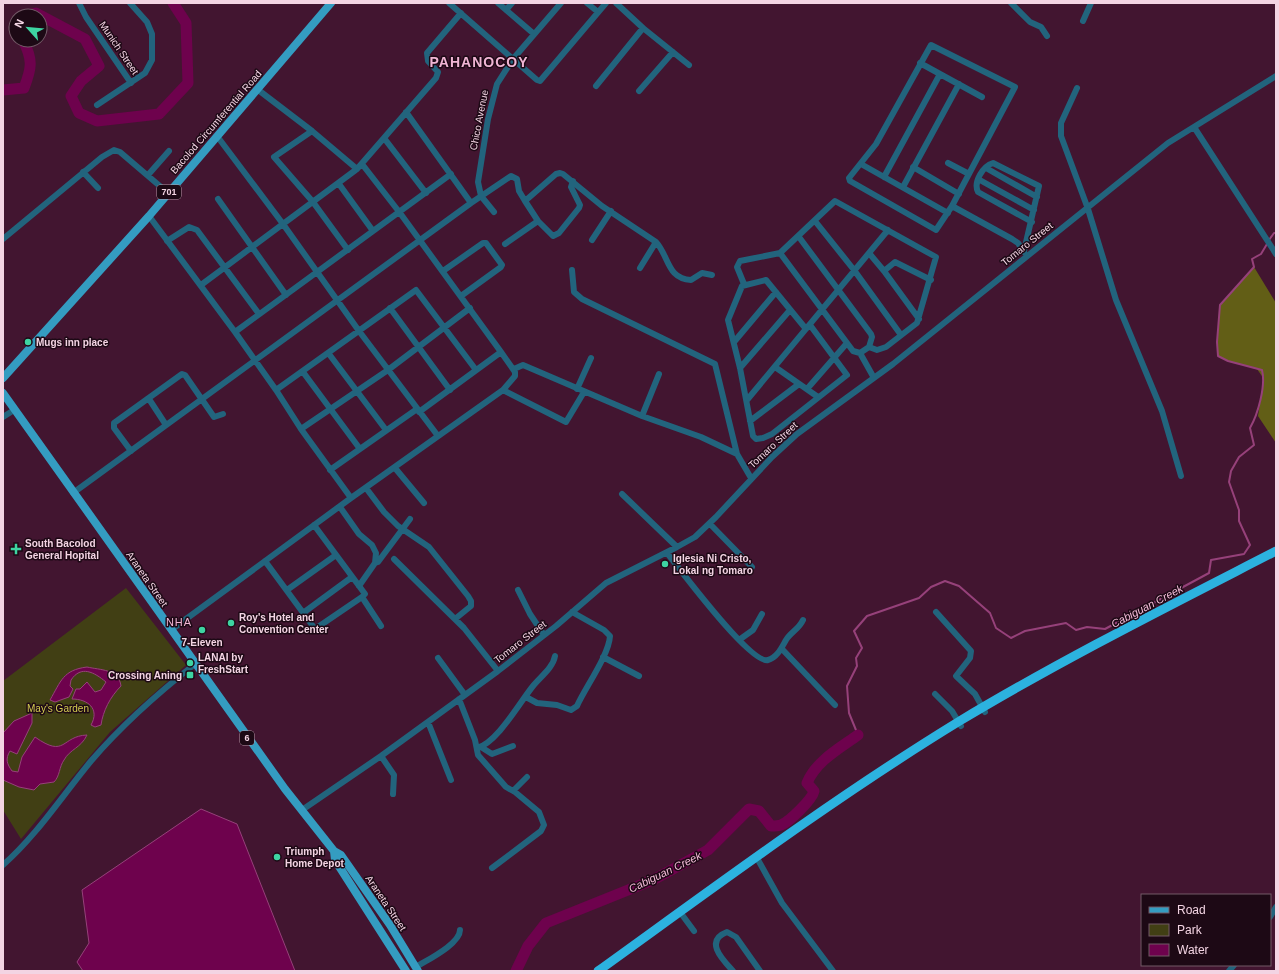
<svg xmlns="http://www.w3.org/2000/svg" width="1279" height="974" viewBox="0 0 1279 974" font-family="Arial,sans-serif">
<rect width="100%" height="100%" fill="#421530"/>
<!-- green -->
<path fill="#413f14" d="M126 588 186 665 110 732 21 839 3 810V681Z"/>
<!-- forest -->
<path fill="#625e16" d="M1254 267 1276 303V443L1258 416 1264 379 1257 369 1228 361 1218 356 1217 342 1220 305Z"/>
<!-- water -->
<path fill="#6e024d" stroke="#96417a" d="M87 667C100 670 119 669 121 686 110 697 103 711 101 725L95 727 91 725C100 709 88 699 72 699L76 689H80L87 682 95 692 101 690 106 682C94 672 81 665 71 680L70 686 73 689 69 697 55 702 50 700C61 681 63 670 87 667Z
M32 713V723L17 754 10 751C5 759 7 764 12 771L18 772 22 757 35 737C66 759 61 736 87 735 81 748 70 749 64 760 59 767 60 776 54 782L40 784 34 790 19 787 3 780V733L14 721Z
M201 809 237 824 295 971H83L77 962 89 943 82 890Z"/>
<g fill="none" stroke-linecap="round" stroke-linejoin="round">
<!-- stream -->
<path stroke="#96417a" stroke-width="2" d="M1269 240 1274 233H1276
M858 735 849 713 847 686 857 666 856 658 862 648 854 631 867 616 919 598 931 587 945 581 959 586 990 613 996 628 1011 638 1025 631 1066 623 1076 630 1087 627 1105 629 1209 573 1211 560 1244 554 1250 545 1239 521V510L1229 482 1231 471 1239 457 1254 445 1250 428C1258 414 1266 386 1262 370L1228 361 1218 356 1217 342 1220 305 1254 267 1252 259 1261 254 1267 244"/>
<!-- river -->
<path stroke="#6e024d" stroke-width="11" d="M24 16 36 13 85 39 99 66 81 81 71 96 79 113 97 121 159 114 188 83 186 23 173 3
M3 90 24 88C32 67 33 60 23 40
M516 971 528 946 546 923 653 880 708 850 749 809 759 811 771 826C774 826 778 826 781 825 789 822 812 800 814 791L807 783C816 761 840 748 858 735"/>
<!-- minor -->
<path stroke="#22647d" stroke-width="6" d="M79 3 86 17 131 83
M449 3 537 80 540 81 606 3
M498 3 534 34
M587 3 598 12
M1011 3 1030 22 1041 27 1047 36
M506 10 512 3
M1083 21 1091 3
M643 28 689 65
M931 45 1015 87 952 206 936 230 850 181 849 178 876 144Z
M940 74 982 97
M596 86 643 28 616 3
M1077 88 1061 123V136L1088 209 1116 300 1162 411 1181 476
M257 89 312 131 357 169
M639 91 673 52
M97 105 145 73 152 60V34L147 22 130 3
M406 112 471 203
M1194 127 1276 254
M312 131 274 157 313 202 348 250
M217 136 283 224 359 331 438 436
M384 138 426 193
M948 163 969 174
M861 164 948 213
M913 167 959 194
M986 168 1037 197
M83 172 98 188
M148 175 169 151
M884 177 940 74 920 63
M978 179 1034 210
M339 184 373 231
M903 187 959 84
M218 199 286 295
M952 206 1012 239 1018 243 1024 252
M494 212 481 196 478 182 488 119 497 84 513 59 561 3
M149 216 235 332 276 390 301 429 351 498
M538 221 553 236 559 233 579 208 580 205 571 187 573 181
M815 221 854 270 901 335
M3 239 102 157 114 150 120 152 168 193
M592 240 611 211
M167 241 189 227 197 230 259 314
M505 244 538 221 525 201
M1024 251 1039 186 993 163C983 166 973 182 978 192L1032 222
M780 253 853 351 860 353 869 347
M869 253 884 271
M640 268 656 242
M572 270 574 292 582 299 715 364 737 454 751 478
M443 271 483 243H486L502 265 501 267 461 296
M744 284 737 267 740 261 780 253 835 201 936 257 917 323 886 347 877 350 869 347 872 337 871 334 799 237
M201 285 357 169 436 78 438 72 428 61 427 53 461 13
M390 308 450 390
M919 319 884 271 895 262 931 280
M806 329 766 280 742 286 728 320 740 368 753 436 756 439 763 438 772 434 847 375 810 325
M235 332 451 174
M734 342 776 292
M860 353 874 378
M329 354 386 430
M775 367 818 397
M740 368 790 310
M514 369 523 365 642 416 701 437 737 454
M303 372 360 449
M577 389 591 358
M807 389 847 343
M276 390 416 290 476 370
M503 390 566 422 584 392
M149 399 166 425
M747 400 888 230
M419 412 501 352
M642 416 659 374
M3 417 14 410
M750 421 799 384
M301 429 388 370 470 308
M131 451 114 428V423L182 374 185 375 214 417 223 414
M395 468 424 503
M330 470 417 409
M366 488 384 512 398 526 429 547 468 596 471 601V606L455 619
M73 493 471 203 511 176 517 179 519 191 525 201 556 174 560 173 563 174 602 206 656 242C669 256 667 279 691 280L702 273 712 275
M622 494 677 547
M340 507 359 534 372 545 376 553 375 563 359 586
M710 524 752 567
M667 553C679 568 751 665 768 660 777 658 782 647 786 640 791 632 799 629 803 620
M394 559 464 628 498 671
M265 561 315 629 362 597 365 594 314 525
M375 563 378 562 410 519
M287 590 336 555
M518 590 530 614 544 635
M362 597 381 626
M936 612 971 651 970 658 956 676 975 694 985 712
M303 613 352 577
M171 630 351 498 503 390 515 376V372L501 352 400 213 362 164
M739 640 753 630 762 614
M782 649 835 705
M603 657 639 676
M438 658 465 695
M935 694 952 711 961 726
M526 697 537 703 557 705 571 710 577 706C585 688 609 655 610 636L604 630 572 612
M459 699 475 740 478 755 506 787 515 792 539 812 544 825 541 831 492 868
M428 722 451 780
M481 747 492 754 513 746
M477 748C497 743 520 702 533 686 540 677 553 668 555 656
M381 756 394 775 393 794
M513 791 527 777
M302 810 381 756 498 671 556 626 606 583 677 547 695 537 716 517 772 457 797 434 893 364 1168 143 1276 76
M757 858 782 903 833 971
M3 865C37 835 62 796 91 761 122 725 158 693 195 664
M680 912 694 931
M1270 917 1276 907
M416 967C427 960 460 944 460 930
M733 971C724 961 703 941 727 932L736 937 760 971
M1229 971 1234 965"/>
<!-- major -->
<path stroke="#349cc1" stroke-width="8" d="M3 378 149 216 331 3
M3 393 285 789 334 851 341 855 390 925 418 971
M334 851 335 860 406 971"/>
<!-- highway -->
<path stroke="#2cb2df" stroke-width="9" d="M598 971C716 886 834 798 958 722 1061 660 1169 606 1276 551"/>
</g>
<!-- markers -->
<g fill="#3ed4a2" stroke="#1d0915" stroke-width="1.5">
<circle cx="28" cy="342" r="4"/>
<path d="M14 543h4v4h4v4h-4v4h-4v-4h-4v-4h4z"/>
<circle cx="665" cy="564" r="4"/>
<circle cx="231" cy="623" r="4"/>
<circle cx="202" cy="630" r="4"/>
<circle cx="190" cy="663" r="4"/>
<rect x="186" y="671" width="8" height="8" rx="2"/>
<circle cx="277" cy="857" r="4"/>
</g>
<g text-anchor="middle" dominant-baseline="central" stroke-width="3" stroke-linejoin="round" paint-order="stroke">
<!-- shield labels -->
<g fill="#1d0915" stroke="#b397a5" stroke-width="1">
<rect x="157" y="185" width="24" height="14" rx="3"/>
<rect x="240" y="731" width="14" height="14" rx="3"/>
</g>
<g font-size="9" font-weight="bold" fill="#f3d4e3">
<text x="169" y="192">701</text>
<text x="247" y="738">6</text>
</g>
<!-- street labels -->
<g font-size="10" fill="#f3d4e3" stroke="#1d0915">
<text transform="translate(119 48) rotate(56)">Munich Street</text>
<text transform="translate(479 120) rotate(-79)">Chico Avenue</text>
<text transform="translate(216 122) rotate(-49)">Bacolod Circumferential Road</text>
<text transform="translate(1027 244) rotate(-39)">Tomaro Street</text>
<text transform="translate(773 445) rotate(-43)">Tomaro Street</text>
<text transform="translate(147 579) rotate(55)">Araneta Street</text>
<text transform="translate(520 642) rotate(-38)">Tomaro Street</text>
<text transform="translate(386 903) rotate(56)">Araneta Street</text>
</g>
<!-- poi labels -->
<g font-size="10" font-weight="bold" fill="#f3d4e3" stroke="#1d0915" text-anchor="start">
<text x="36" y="342">Mugs inn place</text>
<text x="25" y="543">South Bacolod<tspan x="25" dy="12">General Hopital</tspan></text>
<text x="673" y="558">Iglesia Ni Cristo,<tspan x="673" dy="12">Lokal ng Tomaro</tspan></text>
<text x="239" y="617">Roy's Hotel and<tspan x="239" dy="12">Convention Center</tspan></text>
<text x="202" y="642" text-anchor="middle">7-Eleven</text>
<text x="198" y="657">LANAI by<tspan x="198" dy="12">FreshStart</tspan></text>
<text x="182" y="675" text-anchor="end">Crossing Aning</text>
<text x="285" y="851">Triumph<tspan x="285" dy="12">Home Depot</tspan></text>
</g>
<!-- park labels -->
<g font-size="10" fill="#d4cd51" stroke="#1d0915">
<text x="58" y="708">May's Garden</text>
</g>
<!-- water labels -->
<g font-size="11" font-style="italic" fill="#f3bcd8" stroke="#1d0915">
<text transform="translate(1147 606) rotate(-28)">Cabiguan Creek</text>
<text transform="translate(665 872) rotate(-26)">Cabiguan Creek</text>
</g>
<!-- neighbourhood labels -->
<g font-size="11" letter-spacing="1" fill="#f0b5d4" stroke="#1d0915">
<text x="179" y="622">NHA</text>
</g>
<!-- district labels -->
<g font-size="14" font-weight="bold" letter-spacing="1" fill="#f0b5d4" stroke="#1d0915">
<text x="479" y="62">PAHANOCOY</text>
</g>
</g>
<!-- border -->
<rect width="1279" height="974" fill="none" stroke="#f3d4e3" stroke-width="8"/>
<!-- legend -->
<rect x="1141" y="894" width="130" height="72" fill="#1d0915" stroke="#735a67"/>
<rect x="1149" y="907" width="20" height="6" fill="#349cc1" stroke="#735a67"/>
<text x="1177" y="914" font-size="12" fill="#f3d4e3">Road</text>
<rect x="1149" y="924" width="20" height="12" fill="#413f14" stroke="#735a67"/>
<text x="1177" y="934" font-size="12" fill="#f3d4e3">Park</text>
<rect x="1149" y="944" width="20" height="12" fill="#6e024d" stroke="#735a67"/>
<text x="1177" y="954" font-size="12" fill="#f3d4e3">Water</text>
<!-- north arrow -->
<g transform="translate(28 28) rotate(297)"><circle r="19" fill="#1d0915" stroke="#735a67"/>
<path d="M0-3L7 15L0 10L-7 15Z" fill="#3ed4a2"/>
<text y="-6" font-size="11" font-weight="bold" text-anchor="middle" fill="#f3d4e3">N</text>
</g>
</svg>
